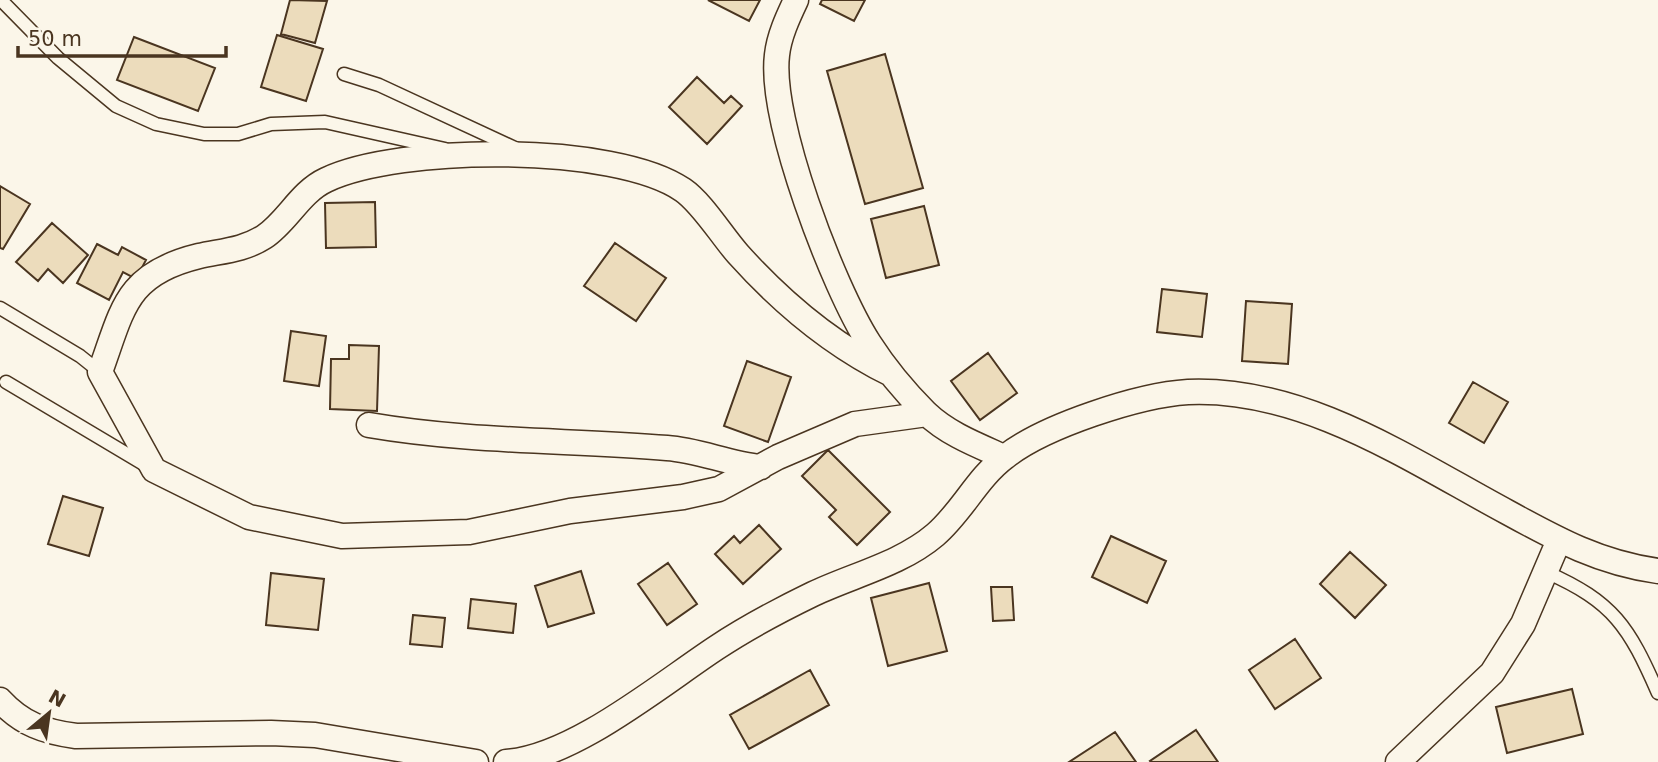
<svg xmlns="http://www.w3.org/2000/svg" width="1658" height="762" viewBox="0 0 1658 762" font-family="'DejaVu Sans',sans-serif">
<rect width="100%" height="100%" fill="#fbf6e9"/>
<!-- building -->
<path fill="#ecdcbc" stroke="#4a3520" stroke-width="2" d="M290 0 327 1 315 43 281 34Z
M708 0H760L749 21Z
M822 0H865L854 21 820 4Z
M277 35 323 49 306 101 261 87Z
M134 37 215 68 198 111 117 80Z
M885 54 923 188 865 204 827 71Z
M697 77 724 103 731 96 742 106 707 144 669 107Z
M0 186 30 204 3 249 0 248Z
M375 202 376 247 326 248 325 203Z
M924 206 939 265 886 278 871 219Z
M52 223 88 255 63 283 48 269 38 281 16 262Z
M615 243 666 278 636 321 584 286Z
M97 244 118 255 122 247 146 260 136 279 123 272 109 300 77 283Z
M1162 289 1207 294 1202 337 1157 332Z
M1246 301 1292 304 1288 364 1242 361Z
M291 331 326 336 319 386 284 381Z
M349 345 379 346 377 411 330 409 331 359H349Z
M988 353 1017 393 980 420 951 381Z
M747 361 791 377 768 442 724 426Z
M1473 382 1508 402 1484 443 1449 423Z
M828 450 890 512 857 545 829 517 836 510 802 476Z
M63 496 103 508 89 556 48 544Z
M759 525 781 549 743 584 715 554 734 536 740 543Z
M1111 536 1166 561 1147 603 1092 577Z
M1350 552 1386 585 1355 618 1320 584Z
M668 563 697 604 667 625 638 584Z
M581 571 594 613 548 627 535 586Z
M271 573 324 579 318 630 266 625Z
M929 583 947 651 888 666 871 598Z
M991 587H1012L1014 620 993 621Z
M471 599 516 604 513 633 468 628Z
M413 615 445 618 442 647 410 644Z
M1295 639 1321 678 1275 709 1249 670Z
M810 670 829 705 749 749 730 715Z
M1572 689 1583 734 1507 753 1496 707Z
M1196 730 1218 762H1151L1150 761Z
M1115 732 1136 762H1069Z"/>
<g fill="none" stroke-linecap="round" stroke-linejoin="round">
<!-- service casing -->
<g stroke="#4a3520" stroke-width="15">
<path id="service" d="M1 0 58 58 116 106 156 124 204 134H238L271 124 325 122 445 149
M344 74 379 85 517 149
M0 308 80 356 100 372
M6 382 147 466
M1546 572C1614 602 1629 627 1658 693"/>
</g>
<!-- minor casing -->
<g stroke="#4a3520" stroke-width="27">
<path id="minor" d="M796 0C788 17 779 36 777 55 769 120 833 287 869 343 885 368 905 392 926 413 948 434 977 445 1004 457
M891 374C832 345 782 303 738 254 722 236 702 203 683 190 615 143 399 145 326 180 300 192 287 222 264 237 244 250 221 251 199 256 125 274 123 309 100 372L154 470 249 517 342 536 469 532 570 511 683 497 719 489 778 457 855 424 927 414
M369 425C468 442 567 440 667 448 698 450 729 464 761 467
M0 700C22 724 45 732 76 736L271 733 315 735 476 762
M506 762C572 758 660 685 716 648 746 628 780 610 813 594 853 575 901 564 935 535 962 512 977 478 1005 457 1044 426 1139 395 1188 392 1304 387 1410 460 1507 512 1558 540 1600 563 1658 571
M1398 762 1492 673 1523 624 1559 540"/>
</g>
<!-- service -->
<use href="#service" stroke="#fbf6e9" stroke-width="12"/>
<!-- minor -->
<use href="#minor" stroke="#fbf6e9" stroke-width="24"/>
</g>
<!-- north arrow -->
<g transform="translate(49 713) rotate(29)" stroke="#fbf6e9" stroke-width="5" paint-order="stroke">
<path d="M0-5L12 26L0 18L-12 26Z" fill="#4a3520"/>
<text y="-10" font-size="19" font-weight="bold" text-anchor="middle" fill="#4a3520">N</text>
</g>
<!-- scale -->
<path d="M18 46v10h208v-10" fill="none" stroke="#4a3520" stroke-width="3.5"/>
<text x="28" y="46" font-size="21" fill="#4a3520" stroke="#fbf6e9" stroke-width="5" paint-order="stroke">50 m</text>
</svg>
